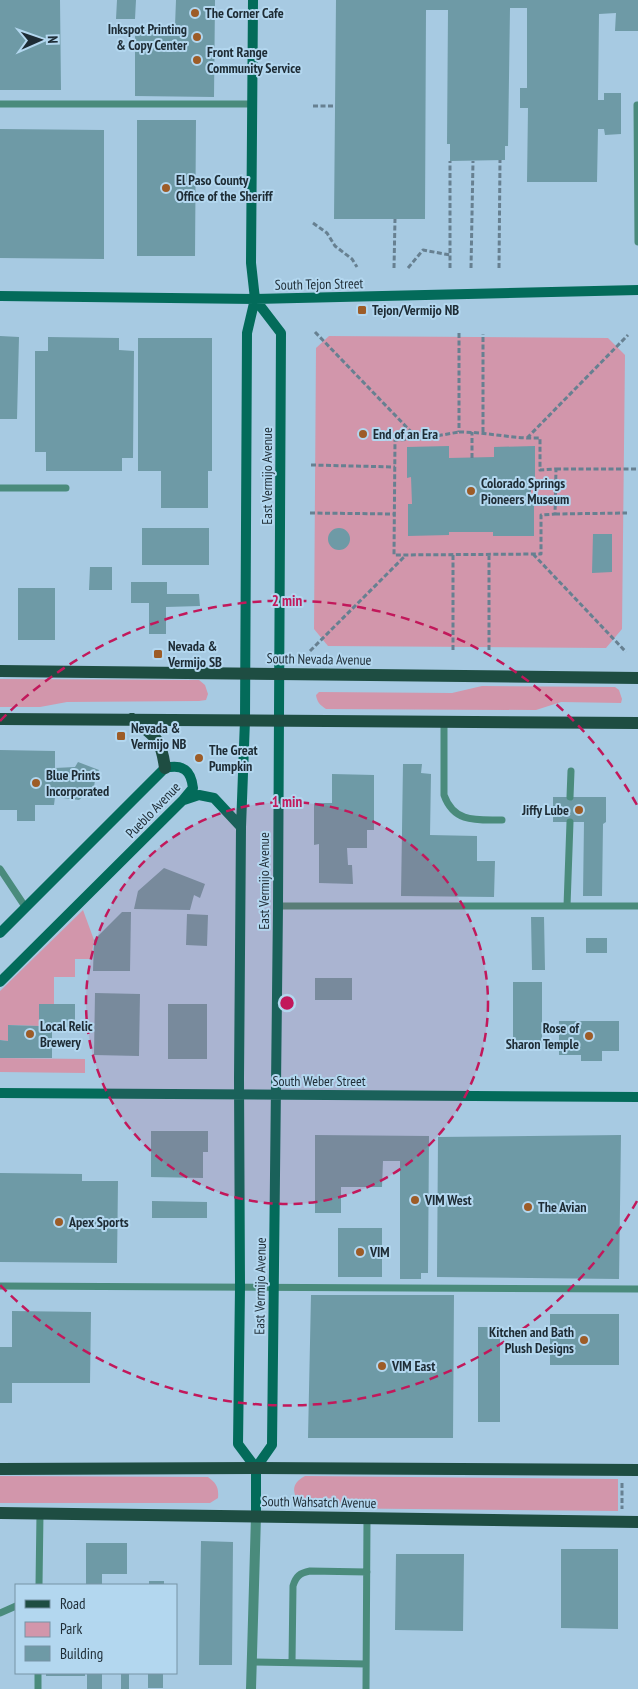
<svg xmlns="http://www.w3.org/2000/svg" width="638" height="1689" viewBox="0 0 638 1689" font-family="'PT Sans Narrow',sans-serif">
<rect width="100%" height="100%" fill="#a7cae2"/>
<!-- green -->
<path fill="#d296ab" d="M329 336 608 338 625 355 622 629 606 648 328 646 314 629 316 348Z
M0 679 199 680 205 685 208 694 206 700 199 701 67 702 40 707H0Z
M482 686 615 687 619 690 622 699 621 703 561 702 536 710 326 709C320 705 317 702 316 695L319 692 452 693Z
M83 910 94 940 91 959H75V977H54V1004H39V1026L9 1025 8 1041 0 1040V991Z
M0 1058 85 1059V1073L0 1072Z
M0 1476 208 1477C216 1483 219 1487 218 1498L210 1503H0Z
M305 1476 618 1479V1511L311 1508 302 1506C292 1494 290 1484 305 1476Z"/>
<!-- building -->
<path fill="#6e9aa6" d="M0 0H60L61 90H0Z
M117 0H136L135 19H116Z
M176 0H215L214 97 135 96V26H175Z
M336 0H638V31H615L616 13 599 14 598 100H604V93H621V134L605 135 604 129H598L597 182H527L528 108H520V88H527V8H510L508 146H505V160L450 161V144H447L448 10H426L425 219H334Z
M137 120H196L195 256H137Z
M0 129 104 130V259L0 258Z
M0 336 19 337 17 419H0Z
M48 337 119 338V350L134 351 133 458H122V471H46V452H35V351H48Z
M138 338H212V471H208V508H161V471H138Z
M449 446V458L494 457V447L535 446V478H531V504H534V536H493V532H449V535L408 536V504H412L411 477 407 478V447Z
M142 528H209V565H142Z
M328 539a11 11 0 1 1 22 0a11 11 0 1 1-22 0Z
M593 534H612V572L592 573Z
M90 567H112V590H89Z
M131 582H167V594H199L200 606 166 607V634H149V603H131Z
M18 588H55V640H18Z
M0 750 55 751V768L75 767 78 762 99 770 95 780 94 787 79 800 55 797 54 805H35V821H17V810H0Z
M403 764H422L421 773 431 774 430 835 477 836V861H495L494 897 401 896Z
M332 774 374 775V830H367V848H347L348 865H352L353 884 319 883V844L314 845V803H332Z
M553 797H606V822L603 824 602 896H583L584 822H553Z
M164 868 205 884 200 898 194 895 190 910 134 909 138 891Z
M122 912H131L130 971H93L94 940Z
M187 914 208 915 207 946 186 945Z
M531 917H544L545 970H532Z
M586 938H607V953H586Z
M315 978H352V1000H315Z
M513 982H542V1047H513Z
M95 993 140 994 139 1056 94 1055Z
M39 1004H75V1027H52V1058H0V1040L8 1041V1025L39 1026Z
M168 1004H207V1059H168Z
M559 1021H619V1051H602V1061H581V1055H559Z
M151 1131H208V1152H203V1178L151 1177Z
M315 1135 429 1136 428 1273H421V1279H400V1161H383L382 1187H341V1213H315Z
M621 1135 619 1279 437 1277 438 1137Z
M0 1173 82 1174V1181H118L117 1263 0 1262Z
M152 1201 207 1202V1218H152Z
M338 1228H382V1277H338Z
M311 1295H454L453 1438H308Z
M12 1311 91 1312 90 1383H12V1403H0V1347H12Z
M550 1314H619V1365H550Z
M478 1327H500V1422H478Z
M201 1541 233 1542 232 1665H199Z
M86 1543H127V1574H102V1585H86Z
M561 1549H618V1629L561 1628Z
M396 1554H464L463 1631 395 1630Z
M149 1581H164V1585H149Z
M46 1673H85V1676H46Z
M87 1673H102V1689H87Z
M121 1673H129V1689H121Z
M148 1673H163V1688H148Z"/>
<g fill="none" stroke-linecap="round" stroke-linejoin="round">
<!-- path -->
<path stroke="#678091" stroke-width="3" stroke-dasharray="5 2.5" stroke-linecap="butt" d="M313 106H335
M313 223 327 233 335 246 352 259 357 267
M394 268 395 219
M408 268 423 250 450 255
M450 268V161
M471 268 473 161
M499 268 500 160
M315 332 418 439
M459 333V432
M459 432C487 432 513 439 540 438V470L556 469 555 514 541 515V554L394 555 395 440 419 439Z
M483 432V334
M527 438 628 335
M472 458V432
M311 465 395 467
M556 469H637
M310 513 395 514
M555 514 627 513
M533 554 626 652
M453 555V651
M489 555V650
M310 651 406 555
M622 1483V1509"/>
<!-- lane -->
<path stroke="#4a8b7c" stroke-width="7" d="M0 104H252
M637 105 638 242
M0 488H66
M444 721V795C454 823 476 820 502 820
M570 797 571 771
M0 869 26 908
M278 906H638
M567 906 570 822
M0 1286 638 1289
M39 1585 40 1514
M0 1613 16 1606
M252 1662 366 1664
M292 1662 293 1586C296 1576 300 1573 310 1571L367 1572
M38 1689V1673
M366 1689 367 1518"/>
<!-- street -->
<path stroke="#4a8b7c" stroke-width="10" d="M251 1689 256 1516"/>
<!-- secondary -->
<path stroke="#036b5a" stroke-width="10" d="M253 0 251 263 255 299 247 333 245 720 241 827 239 1079 240 1287 238 1444 256 1468
M0 296 255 299 638 290
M255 299 281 333 278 906 272 1445 256 1468V1516
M184 800 199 795 214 798 241 827
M0 933 165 768C183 764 191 770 193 788L183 800 0 982
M0 1093 638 1097"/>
<!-- primary -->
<path stroke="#1e4d42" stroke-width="12" d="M0 671 638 678
M0 719 638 723
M132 719C156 737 161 738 165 768
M0 1469 256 1468 638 1470
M0 1513 638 1522"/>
</g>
<!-- distance rings -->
<circle cx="287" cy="1003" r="201" fill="#c2185b" fill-opacity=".12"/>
<g fill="none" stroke="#c2185b" stroke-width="2.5" stroke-dasharray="9 6">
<circle cx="287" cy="1003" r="201"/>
<path d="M637 1201A402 402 0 0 1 0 1285M0 721A402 402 0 0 1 637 805"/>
</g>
<!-- markers -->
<g fill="#9d5c27" stroke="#b3d7ef" stroke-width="2">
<circle cx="195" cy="13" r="5"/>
<circle cx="197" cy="37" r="5"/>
<circle cx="197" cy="60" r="5"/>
<circle cx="166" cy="188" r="5"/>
<rect x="357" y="305" width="10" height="10" rx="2.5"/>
<circle cx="363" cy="434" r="5"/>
<circle cx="471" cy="491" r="5"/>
<rect x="153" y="649" width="10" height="10" rx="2.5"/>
<rect x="116" y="731" width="10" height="10" rx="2.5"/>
<circle cx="199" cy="758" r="5"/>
<circle cx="36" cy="783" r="5"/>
<circle cx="579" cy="810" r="5"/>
<circle cx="30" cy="1034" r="5"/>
<circle cx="589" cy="1036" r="5"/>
<circle cx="415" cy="1200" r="5"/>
<circle cx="528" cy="1207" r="5"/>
<circle cx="59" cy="1222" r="5"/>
<circle cx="360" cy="1252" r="5"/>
<circle cx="584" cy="1340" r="5"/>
<circle cx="382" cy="1366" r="5"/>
</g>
<g text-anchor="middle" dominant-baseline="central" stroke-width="4" stroke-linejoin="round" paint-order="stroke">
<!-- poi labels -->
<g font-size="14" font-weight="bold" fill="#1e2c35" stroke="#b3d7ef" text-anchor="start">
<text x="205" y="13">The Corner Cafe</text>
<text x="187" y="29" text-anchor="end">Inkspot Printing<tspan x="187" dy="16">&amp; Copy Center</tspan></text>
<text x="207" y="52">Front Range<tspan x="207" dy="16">Community Service</tspan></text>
<text x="176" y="180">El Paso County<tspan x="176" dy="16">Office of the Sheriff</tspan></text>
<text x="372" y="310">Tejon/Vermijo NB</text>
<text x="373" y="434">End of an Era</text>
<text x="481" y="483">Colorado Springs<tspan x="481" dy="16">Pioneers Museum</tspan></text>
<text x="168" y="646">Nevada &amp;<tspan x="168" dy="16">Vermijo SB</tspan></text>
<text x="131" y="728">Nevada &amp;<tspan x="131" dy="16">Vermijo NB</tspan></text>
<text x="209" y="750">The Great<tspan x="209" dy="16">Pumpkin</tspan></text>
<text x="46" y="775">Blue Prints<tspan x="46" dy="16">Incorporated</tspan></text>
<text x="569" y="810" text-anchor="end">Jiffy Lube</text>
<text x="40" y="1026">Local Relic<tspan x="40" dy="16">Brewery</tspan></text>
<text x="579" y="1028" text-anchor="end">Rose of<tspan x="579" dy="16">Sharon Temple</tspan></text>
<text x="425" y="1200">VIM West</text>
<text x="538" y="1207">The Avian</text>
<text x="69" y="1222">Apex Sports</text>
<text x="370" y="1252">VIM</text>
<text x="574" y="1332" text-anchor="end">Kitchen and Bath<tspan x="574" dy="16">Plush Designs</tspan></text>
<text x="392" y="1366">VIM East</text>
</g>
<!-- street labels -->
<g font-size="14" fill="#1e2c35" stroke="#b3d7ef">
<text transform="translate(319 284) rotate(-1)">South Tejon Street</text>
<text transform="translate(267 476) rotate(-90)">East Vermijo Avenue</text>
<text transform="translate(319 659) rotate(1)">South Nevada Avenue</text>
<text transform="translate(153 810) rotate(-46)">Pueblo Avenue</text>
<text transform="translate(264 881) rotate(-90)">East Vermijo Avenue</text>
<text x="319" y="1081">South Weber Street</text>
<text transform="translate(260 1286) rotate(-89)">East Vermijo Avenue</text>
<text transform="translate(319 1502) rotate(1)">South Wahsatch Avenue</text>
</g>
</g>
<circle cx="287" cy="1003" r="8" fill="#c2185b" stroke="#b3d7ef" stroke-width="2.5"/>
<g font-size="15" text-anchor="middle" font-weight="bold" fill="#c2185b" stroke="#b3d7ef" stroke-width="4" stroke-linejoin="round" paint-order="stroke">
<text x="287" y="606">2 min</text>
<text x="287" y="807">1 min</text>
</g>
<!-- legend -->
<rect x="15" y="1584" width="162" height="90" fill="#b3d7ef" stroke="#7793a5"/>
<rect x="25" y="1600" width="25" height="8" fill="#1e4d42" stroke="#7793a5"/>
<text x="60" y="1609" font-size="15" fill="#1e2c35">Road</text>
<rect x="25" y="1622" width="25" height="15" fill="#d296ab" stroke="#7793a5"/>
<text x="60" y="1634" font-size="15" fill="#1e2c35">Park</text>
<rect x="25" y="1646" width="25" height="15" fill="#6e9aa6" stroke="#7793a5"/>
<text x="60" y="1659" font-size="15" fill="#1e2c35">Building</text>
<!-- north arrow -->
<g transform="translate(40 40) rotate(88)" stroke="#b3d7ef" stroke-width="4" paint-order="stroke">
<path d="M0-4L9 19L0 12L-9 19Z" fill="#1e2c35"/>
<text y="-8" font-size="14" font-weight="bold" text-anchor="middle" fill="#1e2c35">N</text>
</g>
</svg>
